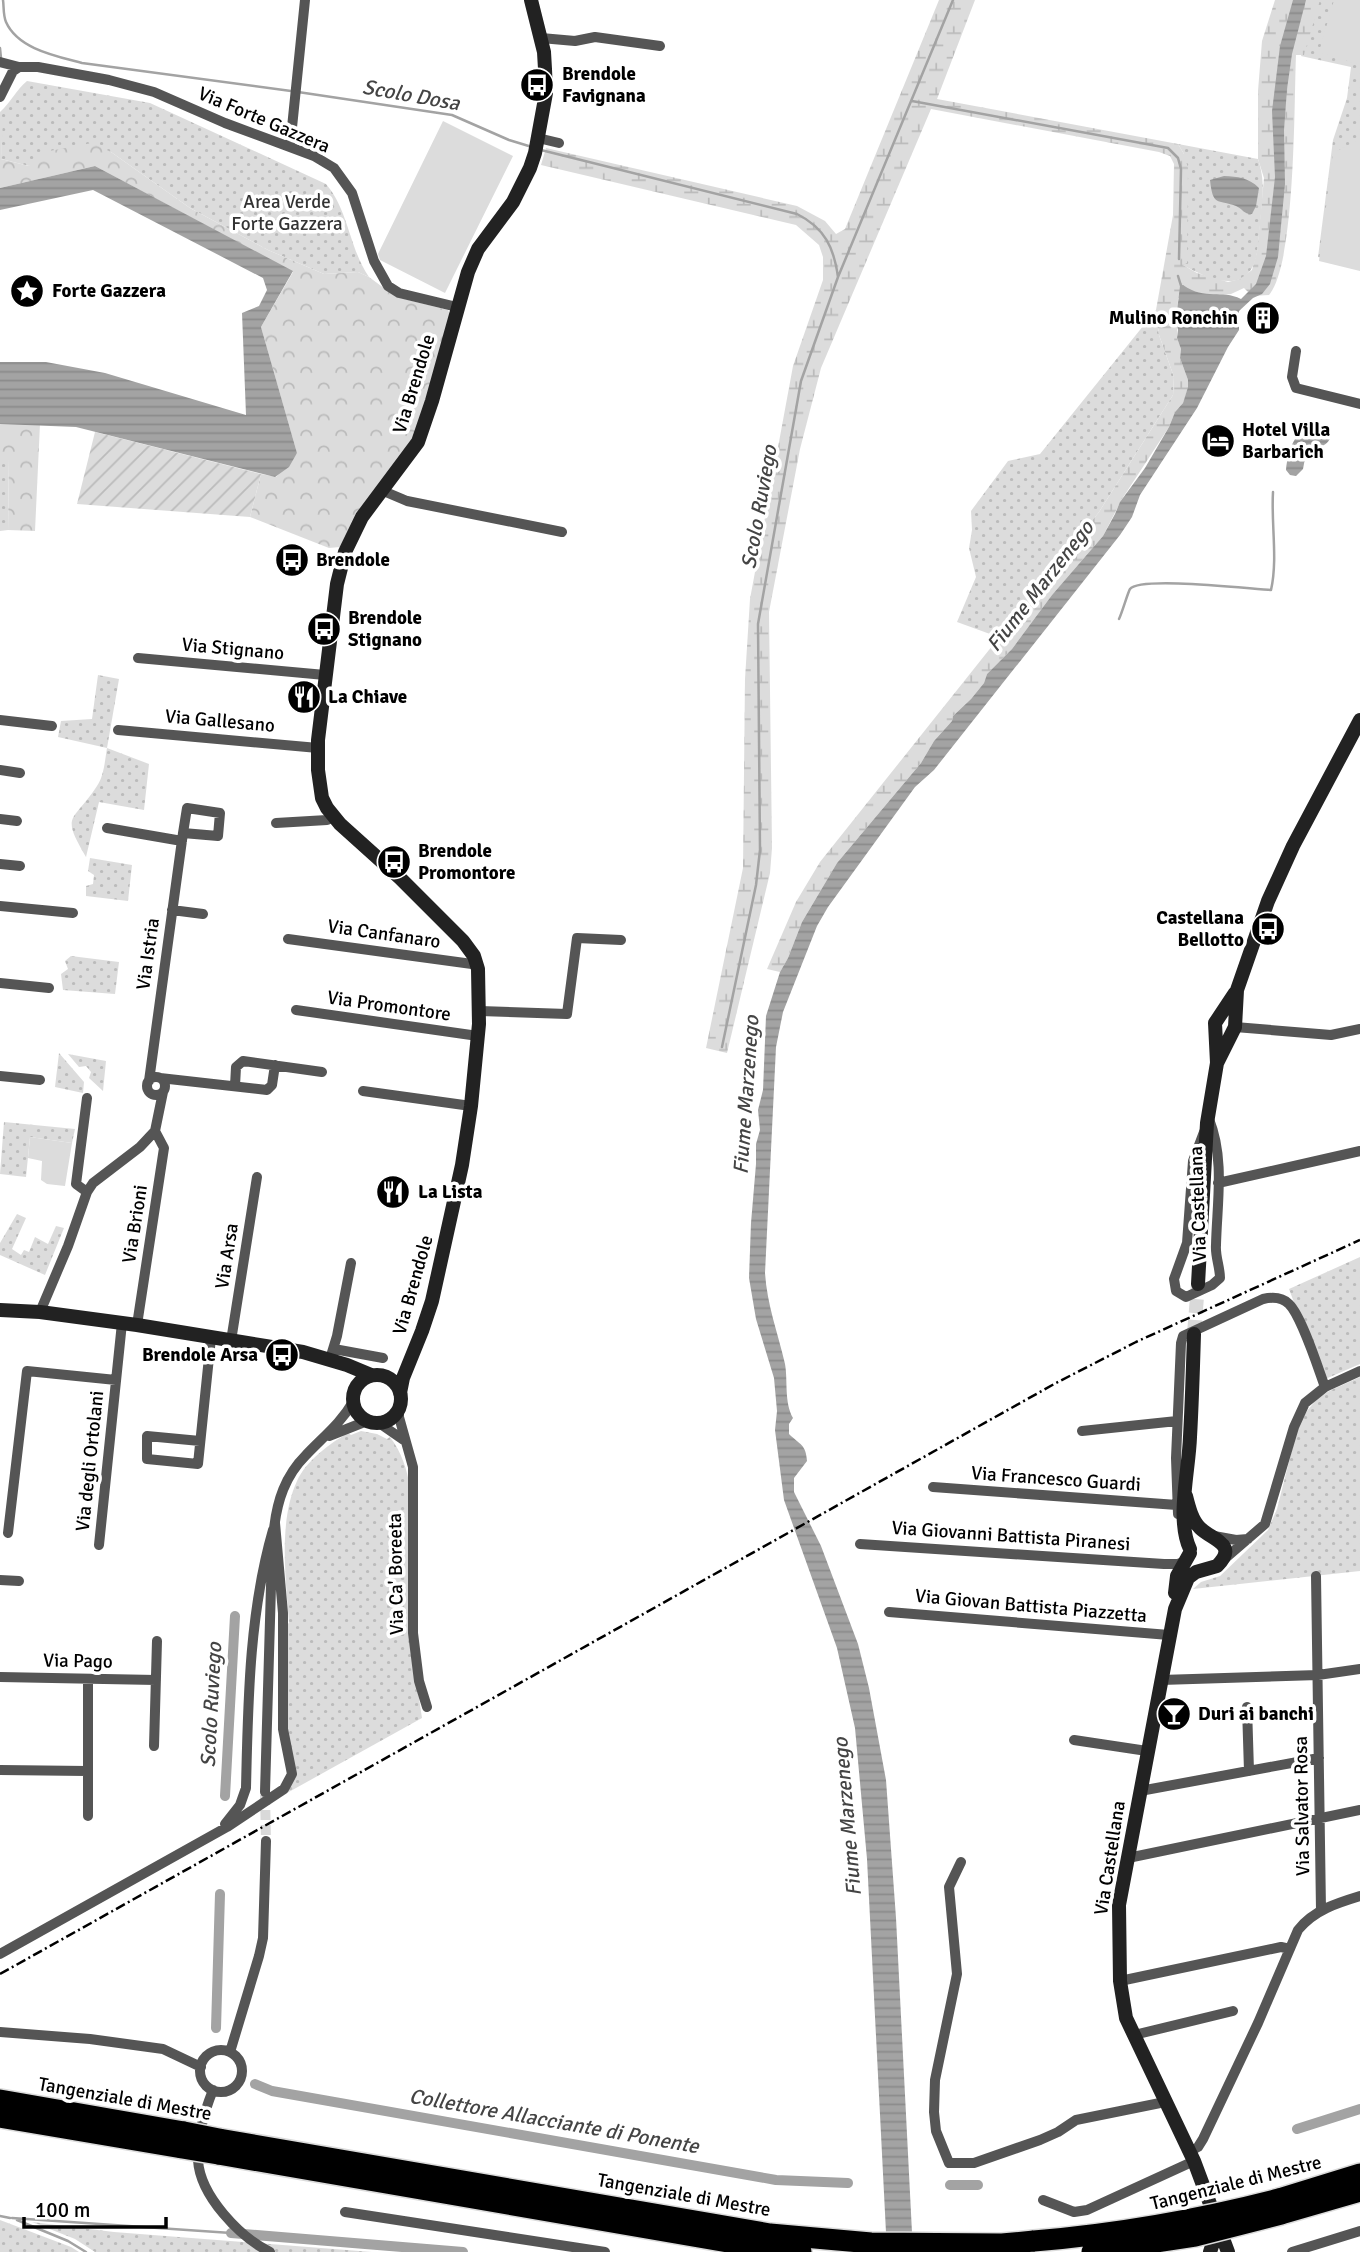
<svg xmlns="http://www.w3.org/2000/svg" width="1360" height="2252" viewBox="0 0 1360 2252" font-family="Signika,sans-serif">
<defs>
<pattern id="grass-dots" width="8" height="8" patternUnits="userSpaceOnUse" patternTransform="scale(1.75)"><rect width="8" height="8" fill="#dcdcdc"/><path d="M2 2h.1M6 6h.1" fill="none" stroke="#bbb" stroke-width="1.8" stroke-linecap="round"/></pattern>
<pattern id="forest-crowns" width="20" height="18" patternUnits="userSpaceOnUse" patternTransform="scale(1.75)"><rect width="20" height="18" fill="#dcdcdc"/><path d="M2 6a3 3 0 1 1 6 0M12 15a3 3 0 1 1 6 0" fill="none" stroke="#bbb"/></pattern>
<pattern id="wetland-marsh" width="20" height="14" patternUnits="userSpaceOnUse" patternTransform="scale(1.75)"><rect width="20" height="14" fill="#dcdcdc"/><path d="M1 5h8M5 5V1M11 12h8M15 12V8" fill="none" stroke="#bbb"/></pattern>
<pattern id="garden-furrows" width="10" height="10" patternUnits="userSpaceOnUse" patternTransform="scale(1.75)"><rect width="10" height="10" fill="#dcdcdc"/><path d="M-1 1l2-2M0 10L10 0M9 11l2-2" fill="none" stroke="#bbb"/></pattern>
<pattern id="water-rules" width="6" height="5" patternUnits="userSpaceOnUse" patternTransform="scale(1.75)"><rect width="6" height="5" fill="#a3a3a3"/><path d="M0 2.5h6" fill="none" stroke="#8b8b8b"/></pattern>
</defs>
<rect width="100%" height="100%" fill="#fff"/>
<!-- grass -->
<path fill="url(#grass-dots)" d="M1319 0H1360V267L1318 257 1333 140 1347 98 1351 67 1301 56Z
M27 81 150 103 326 184C349 211 349 248 369 277L358 272 324 274 268 250 190 208 111 152 29 166 1 159 2 119H0V112C11 102 16 90 27 81Z
M1178 144 1258 159C1266 183 1262 200 1260 225 1258 238 1259 256 1252 268 1237 294 1201 275 1183 265L1184 154Z
M1156 310 1159 335 1174 377 1173 395 1099 512 1001 638 957 622 976 577 969 548 972 530 971 511 1008 461 1040 454Z
M9 459 8 530 0 531V460Z
M98 675 119 679 107 748 149 764 144 810 99 802 86 857C60 813 73 823 97 786 104 776 105 760 107 748L58 737 61 721 92 719Z
M90 858 132 865 128 901 86 896V886L93 884 94 875 88 871Z
M71 956 119 962 115 994 63 990 61 974 68 969 65 961Z
M59 1053 84 1082 83 1093 55 1087Z
M68 1054 106 1061 103 1091 89 1078 91 1072 86 1066 79 1067Z
M4 1122 75 1129 72 1143 30 1137 26 1177 0 1174Z
M17 1214 26 1218 12 1249 21 1255 24 1250 29 1252 35 1237 48 1244 56 1226 64 1228 45 1275 0 1255V1243Z
M1360 1257V1364L1323 1380 1289 1289Z
M1360 1377V1571L1193 1589 1201 1582 1220 1576 1268 1530 1277 1509 1298 1426 1307 1411 1316 1400 1329 1391Z
M361 1431 377 1434 387 1439 390 1437C402 1453 407 1469 410 1488L409 1632 422 1718 287 1793 286 1625 289 1623C286 1579 278 1522 297 1481 306 1461 329 1444 348 1433L351 1435Z
M0 2220 71 2247 79 2252H0Z
M32 2222 114 2232 372 2252H95L75 2239Z"/>
<!-- forest -->
<path fill="url(#forest-crowns)" d="M0 119H3L1 159 29 166 44 152 92 143 111 152 190 208 268 250 324 274 358 272 369 277 396 297 448 310 450 314 419 429 340 547 329 548 250 517 261 474 276 477 297 453 261 327 293 272 95 166 0 188Z
M0 424H40L35 531 8 530 9 460H0Z"/>
<!-- wetland -->
<path fill="url(#wetland-marsh)" d="M939 0H975L937 99 1178 144 1184 154 1188 168 1187 263 1183 265 1197 273 1228 282 1240 279 1252 270 1257 252 1264 178 1258 159V91L1262 41 1275 0H1320L1304 55H1296C1294 103 1296 263 1269 295L1252 296 1244 288 1231 294 1178 298 1177 338 1181 349 1180 358 1188 380V388L1183 403 1175 412 1169 427 1122 499 1103 536 1052 595 1012 649 987 674 984 683 971 699 953 716 952 721 934 741 921 763 837 863 802 922 788 958 780 972 767 969 796 902 820 862 1099 512 1173 395 1174 377 1159 335 1156 310 1173 215 1174 164 1170 156 1159 152 931 109 821 368 800 449 769 612 772 848 770 873 727 1053 706 1048 743 868 745 679 750 599 793 366 823 280V257L819 245 796 225 541 165 546 148 797 206 825 221 836 234 845 229Z"/>
<!-- garden -->
<path fill="url(#garden-furrows)" d="M95 432 261 474 250 517 77 504Z"/>
<!-- pitch -->
<path fill="#dcdcdc" d="M1334 0H1360V65L1319 52Z
M443 121 513 156 445 293 380 260 378 254Z
M1360 139V271L1319 261 1333 153Z
M30 1137 72 1143 65 1186 47 1184 41 1180 42 1161 28 1158Z"/>
<!-- water -->
<path fill="url(#water-rules)" d="M1293 0H1306L1292 54 1287 89 1284 130 1285 184 1278 257 1270 284 1262 294 1253 298 1239 311V330L1228 347 1197 408 1140 495 1132 517 1120 535 934 770 915 787 828 907 817 926 783 1012 776 1047 765 1273C767 1305 778 1333 785 1364 788 1381 784 1402 793 1418L789 1424V1434C800 1445 806 1444 807 1461L794 1478V1492L821 1546 858 1644 869 1688 886 1780 896 1918 913 2252H887L867 1859 855 1728 837 1648 784 1500 775 1430 777 1411 774 1378 756 1319 749 1278 751 1223 756 1164V1144L760 1130 758 1110 763 1090 766 1016 780 972 788 958 802 922 837 863 921 763 934 741 952 721 953 716 971 699 984 683 987 674 1012 649 1052 595 1103 536 1115 514 1120 502 1145 468 1169 427 1175 412 1183 403 1188 387V380L1180 358 1181 349 1177 338 1178 330 1176 320 1180 286 1183 285C1206 301 1221 289 1241 299L1256 284 1266 256 1275 177 1272 111 1280 46Z
M95 166 293 271 261 327 297 453 289 467 275 477 76 427 0 424V362H46L105 373 246 415 242 313 259 306 267 290 263 278 93 190 0 210V188Z
M1224 176C1238 177 1248 177 1259 188L1256 206 1252 214C1243 214 1243 209 1236 206 1217 199 1213 207 1210 180Z
M1319 423 1326 424 1332 432C1329 449 1318 445 1306 453L1303 469 1296 476 1290 475 1286 470C1288 450 1295 427 1319 423Z"/>
<g fill="none" stroke-linecap="round" stroke-linejoin="round">
<!-- stream -->
<path stroke="#a3a3a3" stroke-width="2.5" d="M3 0C4 7 3 15 6 22 18 49 56 56 82 63L291 91
M0 48 1 58
M298 92 452 115 509 140 532 147
M912 101 1168 148 1178 158 1181 169 1179 259
M541 150 797 214C825 228 834 248 838 277
M1178 276 1182 289
M1119 619C1122 613 1128 592 1130 589 1140 576 1250 589 1271 590 1278 559 1271 524 1273 492
M722 1047 756 885 760 850 758 624 801 381 838 277 953 0
M0 2216 10 2218
M12 2218 231 2233
M17 2220 68 2241 86 2252"/>
<!-- canal -->
<path stroke="#a3a3a3" stroke-width="10" d="M225 1796 235 1616
M216 2028 220 1894
M255 2084 272 2091 776 2180 848 2183
M1297 2129 1360 2109
M950 2185H978
M231 2233 463 2252"/>
<!-- street-tunnel -->
<path stroke="#d9d9d9" stroke-width="10" stroke-dasharray="10 5" stroke-linecap="butt" d="M265 1795 266 1841"/>
<!-- secondary-tunnel -->
<path stroke="#d9d9d9" stroke-width="14" stroke-dasharray="14 7" stroke-linecap="butt" d="M1194 1334 1198 1284"/>
<!-- highway casing -->
<g stroke="#dbdbdb" stroke-width="24">
<path id="highway" d="M0 2100 184 2132
M0 2117 182 2148
M219 2139 770 2234 871 2243 1002 2244 1034 2241
M218 2154 763 2248 801 2252
M1279 2199 1360 2174
M1281 2214 1360 2191"/>
</g>
<!-- street -->
<path stroke="#555" stroke-width="10" d="M541 38 575 41 595 37 660 46
M0 62 19 67
M0 97 13 71 19 67H38L109 80 154 92 225 123 314 156 334 168 352 193 374 261 388 286 399 293 457 307
M538 138 559 143
M290 147 305 0
M1296 351 1292 377 1296 388 1360 404
M381 490 407 501 562 532
M138 658 325 675
M0 720 52 726
M118 730 318 748
M0 770 20 773
M0 819 17 821
M276 823 327 820 333 817
M107 828 182 841
M0 864 20 866
M0 906 73 913
M172 910 203 914
M288 939 472 964 477 962
M0 983 49 988
M296 1010 478 1036
M480 1011 567 1014 577 938 621 940
M1235 1027 1331 1035 1360 1029
M0 1076 40 1080
M147 1086a9 9 0 1 1 18 0a9 9 0 1 1-18 0Z
M160 1078 267 1090 272 1085 275 1065
M149 1081 183 833 187 808 220 813 218 836 183 833
M235 1086 236 1067 243 1061 322 1072
M363 1091 471 1106
M1204 1132 1193 1161 1187 1243 1174 1279 1176 1291 1186 1297 1212 1285 1220 1278C1220 1267 1215 1256 1216 1245 1217 1203 1225 1159 1209 1119
M1218 1183 1360 1151
M87 1192 76 1184 87 1098
M40 1312 68 1246 87 1192 93 1183 140 1147 155 1131 163 1092
M137 1325 164 1148 155 1131
M231 1341 257 1177
M334 1349 383 1358
M330 1359 337 1336 351 1263
M399 1409V1417L413 1467V1633L419 1681 427 1707
M379 1423 405 1441
M1082 1431 1177 1421
M329 1436 367 1421
M200 1441 147 1436V1459L198 1464 211 1338
M933 1487 1177 1505
M1178 1514 1176 1458 1181 1343 1183 1336 1263 1299C1272 1297 1282 1297 1289 1304 1302 1317 1318 1368 1325 1387
M274 1529C277 1501 285 1476 306 1455 323 1437 341 1423 353 1402
M8 1533 27 1371 116 1380
M1214 1536 1236 1540 1248 1539
M860 1544 1164 1564H1178L1186 1561
M99 1545 122 1323
M1221 1562 1265 1524 1294 1427 1305 1403 1325 1387 1360 1371
M1316 1576 1321 1910
M0 1580 19 1581
M889 1612 1169 1635
M0 1677 156 1680
M1161 1680 1318 1675 1360 1669
M1247 1707 1249 1771
M1074 1740 1147 1751
M154 1746 157 1641
M0 1770 87 1771
M1140 1791 1319 1758
M265 1792 272 1552
M88 1816V1679
M225 1824 240 1805 246 1788C248 1703 249 1613 273 1530
M1128 1858 1360 1810
M961 1862 949 1887 957 1974 935 2080 934 2112 936 2131 949 2163H974L1040 2140 1058 2132 1076 2120 1165 2102
M0 1954 227 1827 284 1789 292 1774 283 1729V1613L275 1523
M1120 1981 1281 1947 1290 1949
M0 2032 90 2039 163 2049 201 2067
M1134 2035 1233 2011
M200 2071a21 21 0 1 1 42 0a21 21 0 1 1-42 0Z
M230 2052 259 1956 263 1938 266 1841
M213 2090C205 2110 197 2137 198 2160 200 2196 240 2237 270 2252
M1189 2152 1198 2147 1203 2139 1258 2023 1298 1930C1314 1910 1337 1903 1360 1896
M1043 2200 1074 2212 1087 2210 1194 2161
M345 2212 605 2252
M1292 2252 1360 2231"/>
<!-- secondary -->
<path stroke="#222" stroke-width="14" d="M1217 1063 1235 1027 1237 990 1268 901 1293 846 1360 720
M1198 1284 1207 1123 1217 1063 1215 1023 1235 993
M0 1310 40 1312 137 1325 303 1352 347 1365 371 1375
M353 1399a24 24 0 1 1 48 0a24 24 0 1 1-48 0Z
M400 1393 403 1378 422 1331 432 1301 462 1165 471 1106 479 1024 478 969 474 956 463 941 400 878 340 824 327 808 322 798 318 770V740L337 584 345 552 362 517 418 442 432 401 468 272 478 249 513 202 530 168 535 153 546 93 545 69 544 52 531 0
M1186 1496C1189 1508 1192 1520 1200 1528 1212 1540 1239 1544 1217 1566L1196 1572 1188 1578 1175 1609 1119 1905 1120 1981 1126 2018 1194 2161 1228 2252
M1190 1549C1176 1520 1189 1470 1190 1437 1192 1402 1193 1368 1194 1334
M1175 1593 1177 1576 1190 1553
M1210 2252 1215 2237 1216 2225"/>
<!-- highway -->
<use href="#highway" stroke="#000" stroke-width="21"/>
<!-- rail -->
<path stroke="#000" stroke-width="2.5" stroke-dasharray="10 3.5 2 3.5" stroke-linecap="butt" d="M0 1974 1056 1383 1136 1342 1360 1240"/>
<!-- highway-bridge casing -->
<g stroke="#dbdbdb" stroke-width="24" stroke-linecap="butt">
<path id="highway-bridge" d="M184 2132 219 2139
M182 2148 218 2154
M1034 2241C1117 2234 1198 2220 1279 2199
M1092 2252 1195 2236 1281 2214"/>
</g>
<!-- highway-bridge -->
<use href="#highway-bridge" stroke="#000" stroke-width="21"/>
</g>
<!-- icons -->
<defs>
<g id="bus-disc" transform="scale(1.75)"><circle r="9.5" fill="#000" stroke="#fff"/><path d="M-5-6H5V4H4V6H2V4H-2V6H-4V4H-5ZM-3.5-4V0h7V-4ZM-3.5 1.2v1.5H-2V1.2ZM2 1.2v1.5H3.5V1.2Z" fill="#fff"/></g>
<g id="sight-disc" transform="scale(1.75)"><circle r="9.5" fill="#000" stroke="#fff"/><path d="M0-6L1.8-2.2L6-1.7L2.9 1.2L3.7 5.4L0 3.3L-3.7 5.4L-2.9 1.2L-6-1.7L-1.8-2.2Z" fill="#fff"/></g>
<g id="building-disc" transform="scale(1.75)"><circle r="9.5" fill="#000" stroke="#fff"/><path d="M-4-6H4V6H1V3H-1V6H-4ZM-2.5-4.3h1.7v1.8h-1.7ZM.8-4.3h1.7v1.8H.8ZM-2.5-1h1.7V.8h-1.7ZM.8-1h1.7V.8H.8Z" fill="#fff"/></g>
<g id="hotel-disc" transform="scale(1.75)"><circle r="9.5" fill="#000" stroke="#fff"/><path d="M-6-4.5h1.5V1H6V5H4.5V3h-9V5H-6ZM-4 0a1.8 1.8 0 1 1 3.6 0ZM.5 0V-2.5h3Q6-2.5 6 0Z" fill="#fff"/></g>
<g id="restaurant-disc" transform="scale(1.75)"><circle r="9.5" fill="#000" stroke="#fff"/><path d="M-5-6h1v4h1v-4h1v4h1v-4h1v5L-1.5 .5V6h-2V.5L-5-1ZM5-6V6H3V1.5H1.5Q1.5-4 5-6Z" fill="#fff"/></g>
<g id="bar-disc" transform="scale(1.75)"><circle r="9.5" fill="#000" stroke="#fff"/><path d="M-6-5H6L.8 .8V4.5H3.5V6h-7V4.5H-.8V.8Z" fill="#fff"/></g>
</defs>
<g fill-rule="evenodd">
<use href="#bus-disc" x="537" y="85"/>
<use href="#sight-disc" x="27" y="291"/>
<use href="#building-disc" x="1263" y="318"/>
<use href="#hotel-disc" x="1218" y="441"/>
<use href="#bus-disc" x="292" y="560"/>
<use href="#bus-disc" x="324" y="629"/>
<use href="#restaurant-disc" x="304" y="697"/>
<use href="#bus-disc" x="394" y="862"/>
<use href="#bus-disc" x="1268" y="929"/>
<use href="#restaurant-disc" x="393" y="1192"/>
<use href="#bus-disc" x="282" y="1355"/>
<use href="#bar-disc" x="1174" y="1714"/>
</g>
<g text-anchor="middle" dominant-baseline="central" stroke-width="7" stroke-linejoin="round" paint-order="stroke">
<!-- poi labels -->
<g font-size="19" font-weight="bold" fill="#000" stroke="#fff" text-anchor="start">
<text x="562" y="74">Brendole<tspan x="562" dy="22">Favignana</tspan></text>
<text x="52" y="291">Forte Gazzera</text>
<text x="1238" y="318" text-anchor="end">Mulino Ronchin</text>
<text x="1242" y="430">Hotel Villa<tspan x="1242" dy="22">Barbarich</tspan></text>
<text x="316" y="560">Brendole</text>
<text x="348" y="618">Brendole<tspan x="348" dy="22">Stignano</tspan></text>
<text x="328" y="697">La Chiave</text>
<text x="418" y="851">Brendole<tspan x="418" dy="22">Promontore</tspan></text>
<text x="1244" y="918" text-anchor="end">Castellana<tspan x="1244" dy="22">Bellotto</tspan></text>
<text x="418" y="1192">La Lista</text>
<text x="258" y="1355" text-anchor="end">Brendole Arsa</text>
<text x="1198" y="1714">Duri ai banchi</text>
</g>
<!-- street labels -->
<g font-size="19" fill="#000" stroke="#fff">
<text transform="translate(264 120) rotate(23)">Via Forte Gazzera</text>
<text transform="translate(414 384) rotate(-73)">Via Brendole</text>
<text transform="translate(233 649) rotate(5)">Via Stignano</text>
<text transform="translate(220 721) rotate(5)">Via Gallesano</text>
<text transform="translate(384 934) rotate(8)">Via Canfanaro</text>
<text transform="translate(148 954) rotate(-82)">Via Istria</text>
<text transform="translate(389 1006) rotate(8)">Via Promontore</text>
<text transform="translate(1198 1204) rotate(-92)">Via Castellana</text>
<text transform="translate(135 1224) rotate(-81)">Via Brioni</text>
<text transform="translate(227 1256) rotate(-81)">Via Arsa</text>
<text transform="translate(413 1285) rotate(-74)">Via Brendole</text>
<text transform="translate(90 1461) rotate(-84)">Via degli Ortolani</text>
<text transform="translate(1056 1479) rotate(4)">Via Francesco Guardi</text>
<text transform="translate(1011 1536) rotate(4)">Via Giovanni Battista Piranesi</text>
<text transform="translate(396 1574) rotate(-91)">Via Ca' Boreeta</text>
<text transform="translate(1031 1606) rotate(5)">Via Giovan Battista Piazzetta</text>
<text transform="translate(78 1661) rotate(1)">Via Pago</text>
<text transform="translate(1302 1806) rotate(-91)">Via Salvator Rosa</text>
<text transform="translate(1110 1858) rotate(-81)">Via Castellana</text>
<text transform="translate(125 2099) rotate(10)">Tangenziale di Mestre</text>
<text transform="translate(1236 2183) rotate(-14)">Tangenziale di Mestre</text>
<text transform="translate(684 2195) rotate(10)">Tangenziale di Mestre</text>
</g>
<!-- park labels -->
<g font-size="19" fill="#333" stroke="#fff">
<text x="287" y="202">Area Verde<tspan x="287" dy="22">Forte Gazzera</tspan></text>
</g>
<!-- water labels -->
<g font-size="21" font-style="italic" fill="#444" stroke="#fff">
<text transform="translate(411 95) rotate(10)">Scolo Dosa</text>
<text transform="translate(759 507) rotate(-80)">Scolo Ruviego</text>
<text transform="translate(1040 586) rotate(-52)">Fiume Marzenego</text>
<text transform="translate(746 1095) rotate(-86)">Fiume Marzenego</text>
<text transform="translate(211 1705) rotate(-87)">Scolo Ruviego</text>
<text transform="translate(847 1817) rotate(-95)">Fiume Marzenego</text>
<text transform="translate(554 2121) rotate(10)">Collettore Allacciante di Ponente</text>
</g>
</g>
<!-- scale -->
<path d="M24 2217v10h142v-10" fill="none" stroke="#000000" stroke-width="3.5"/>
<text x="35" y="2217" font-size="21" fill="#000000" stroke="#ffffff" stroke-width="5" paint-order="stroke">100 m</text>
</svg>
